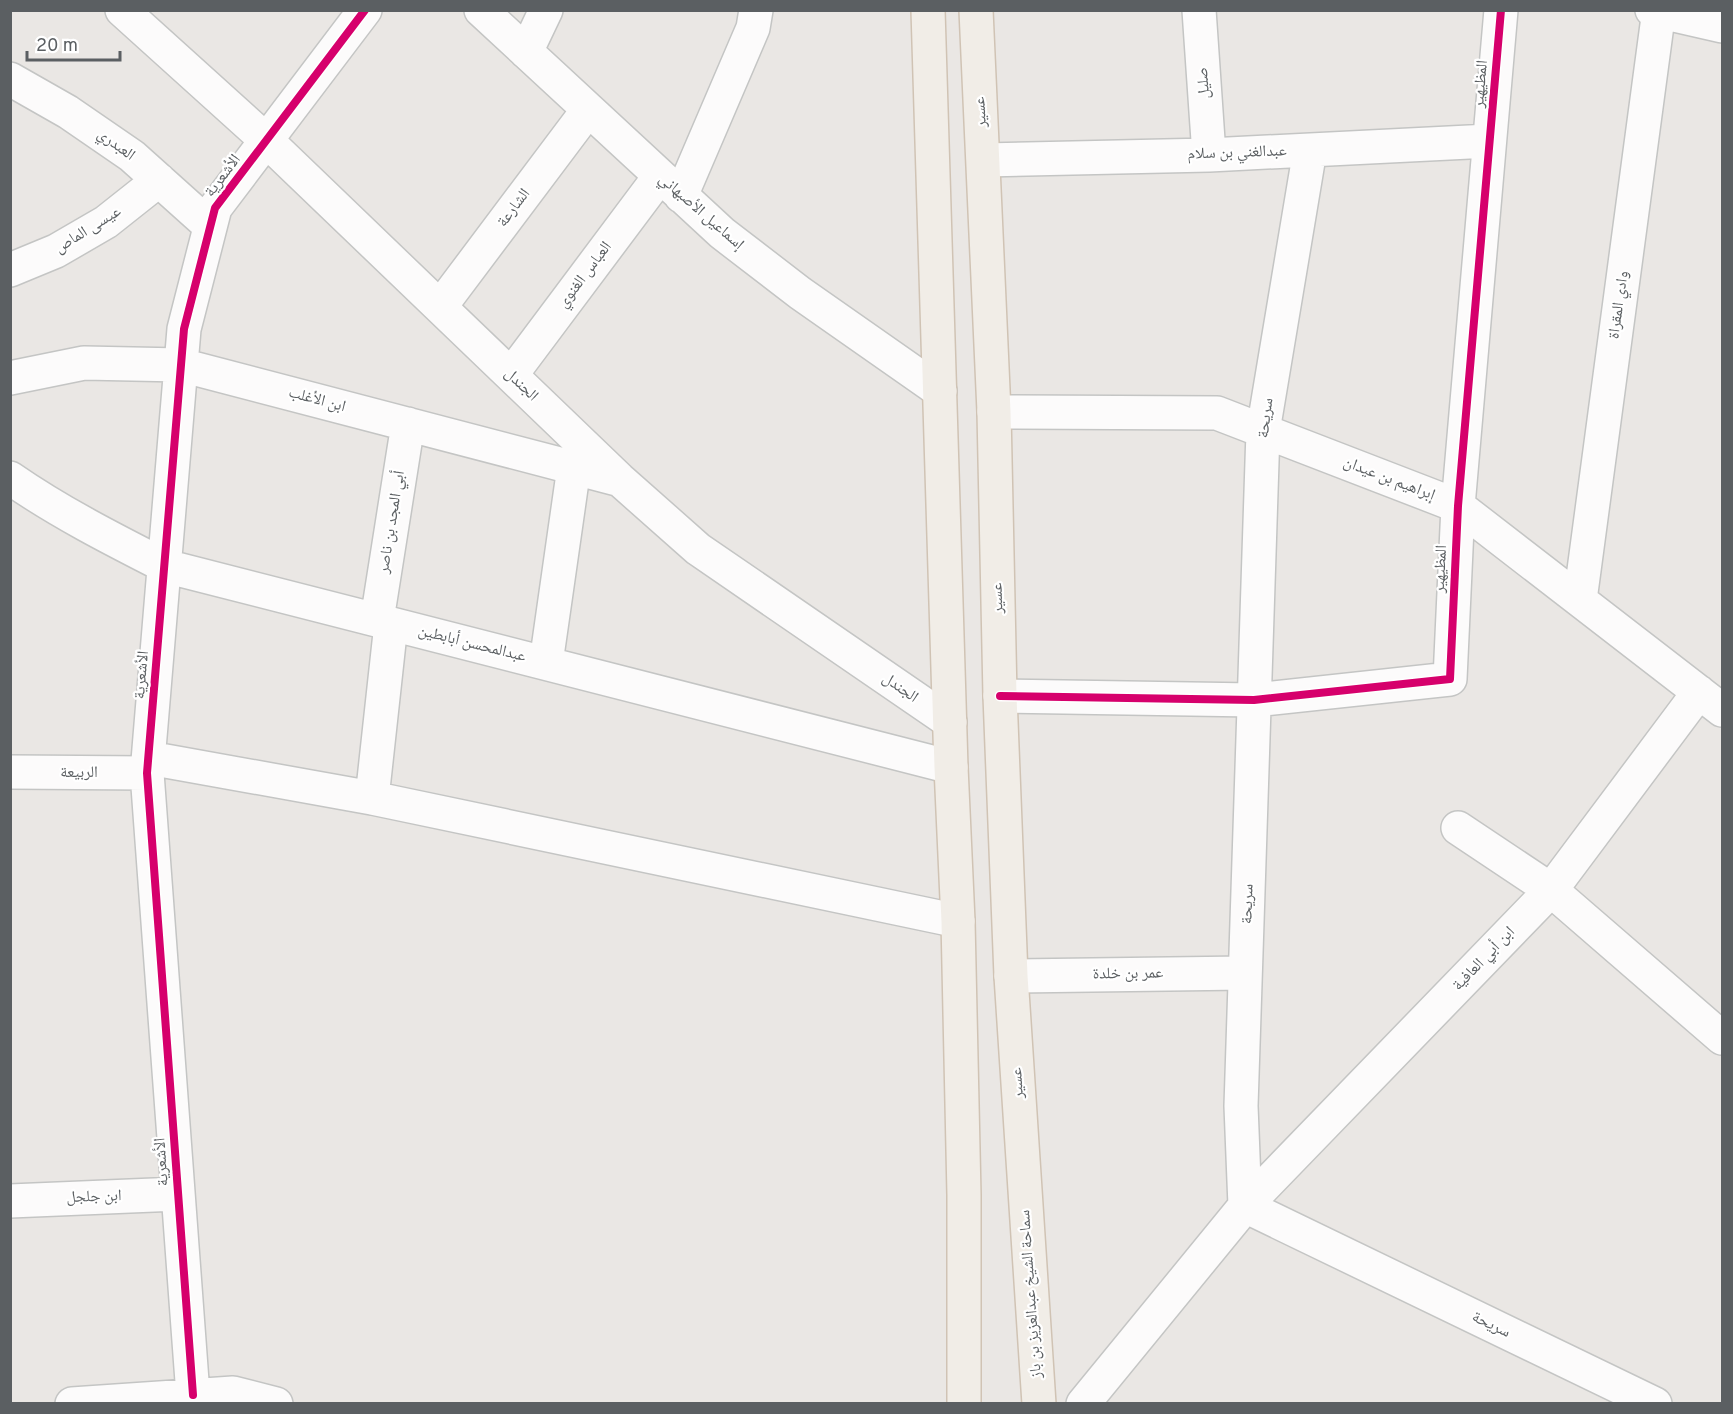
<svg xmlns="http://www.w3.org/2000/svg" width="1733" height="1414" viewBox="0 0 1733 1414" font-family="Overpass,'Noto Naskh Arabic',sans-serif">
<rect width="100%" height="100%" fill="#eae7e4"/>
<g fill="none" stroke-linecap="round" stroke-linejoin="round">
<!-- minor casing -->
<g stroke="#c4c5c4" stroke-width="36">
<path id="minor" d="M122 10 266 140 619 479 698 549 950 722
M481 10 722 233 800 293 940 391
M1199 10 1209 155
M1652 10 1722 26
M526 52 546 10
M10 79 68 112 132 156 210 226
M984 160 1209 155 1489 141
M681 196 753 28 756 10
M10 270 56 251 106 222 159 180
M440 307 588 110
M511 375 660 176
M10 378 84 363 181 365 617 479
M994 412 1217 413 1458 506 1722 710
M10 478C59 512 112 539 165 566L951 767
M1580 600 1659 10
M377 620 408 424
M546 663 574 467
M1000 696 1254 700 1450 679 1458 506 1501 10
M149 758 372 798 958 921
M10 772 147 773
M372 798 391 624
M1458 828 1551 890 1722 1038
M1011 976 1245 973
M10 1201 178 1194
M1245 1206 1241 1106 1263 431 1310 150
M1245 1206 1655 1404
M193 1395 147 773 184 329 215 208 365 10
M72 1404 233 1393 276 1404
M1083 1404 1245 1206 1551 890 1699 692"/>
</g>
<!-- primary casing -->
<g stroke="#d0c3b4" stroke-width="36">
<path id="primary" d="M928 10 951 767 958 921 964 1195V1404
M976 10 994 412 1000 696 1011 976 1039 1404"/>
</g>
<!-- minor -->
<use href="#minor" stroke="#fcfbfb" stroke-width="33"/>
<!-- primary -->
<use href="#primary" stroke="#f1ede7" stroke-width="33"/>
<!-- cycleway casing -->
<g stroke="#fff" stroke-width="11">
<path id="cycleway" d="M1000 696 1254 700 1450 679 1458 506 1501 10
M193 1395 147 773 184 329 215 208 365 10"/>
</g>
<!-- cycleway -->
<use href="#cycleway" stroke="#d6006c" stroke-width="8"/>
</g>
<g text-anchor="middle" dominant-baseline="central" stroke-width="4.5" stroke-linejoin="round" paint-order="stroke">
<!-- street labels -->
<g font-size="16" fill="#5b5f62" stroke="#fff">
<text transform="translate(1204 83) rotate(-94)">صليل</text>
<text transform="translate(1481 84) rotate(-85)">المظيهير</text>
<text transform="translate(981 112) rotate(-93)">عسير</text>
<text transform="translate(116 145) rotate(36)">العبدري</text>
<text transform="translate(1237 153) rotate(-2)">عبدالغني بن سلام</text>
<text transform="translate(223 176) rotate(-53)">الأشعرية</text>
<text transform="translate(514 208) rotate(-53)">الشارعة</text>
<text transform="translate(701 212) rotate(41)">إسماعيل الأصبهاني</text>
<text transform="translate(88 230) rotate(-32)">عيسى الماص</text>
<text transform="translate(585 275) rotate(-53)">العباس الغنوي</text>
<text transform="translate(1619 305) rotate(-82)">وادي المقراة</text>
<text transform="translate(521 385) rotate(44)">الجندل</text>
<text transform="translate(317 400) rotate(15)">ابن الأغلب</text>
<text transform="translate(1266 418) rotate(-83)">سريحة</text>
<text transform="translate(1389 479) rotate(21)">إبراهيم بن عيدان</text>
<text transform="translate(392 522) rotate(-81)">أبي المجد بن ناصر</text>
<text transform="translate(1441 569) rotate(-87)">المظيهير</text>
<text transform="translate(998 598) rotate(-91)">عسير</text>
<text transform="translate(472 644) rotate(14)">عبدالمحسن أبابطين</text>
<text transform="translate(142 675) rotate(-85)">الأشعرية</text>
<text transform="translate(900 688) rotate(35)">الجندل</text>
<text x="79" y="773">الربيعة</text>
<text transform="translate(1248 904) rotate(-88)">سريحة</text>
<text transform="translate(1484 959) rotate(-46)">ابن أبي العافية</text>
<text transform="translate(1128 974) rotate(-1)">عمر بن خلدة</text>
<text transform="translate(1018 1083) rotate(-94)">عسير</text>
<text transform="translate(162 1162) rotate(-94)">الأشعرية</text>
<text transform="translate(94 1197) rotate(-2)">ابن جلجل</text>
<text transform="translate(1031 1294) rotate(-94)">سماحة الشيخ عبدالعزيز بن باز</text>
<text transform="translate(1491 1325) rotate(26)">سريحة</text>
</g>
</g>
<!-- border -->
<rect width="1733" height="1414" fill="none" stroke="#5b5f62" stroke-width="24"/>
<!-- scale -->
<path d="M27 51v9h93v-9" fill="none" stroke="#5b5f62" stroke-width="3"/>
<text x="36" y="51" font-size="18" fill="#5b5f62" stroke="#ffffff" stroke-width="4.5" paint-order="stroke">20 m</text>
</svg>
